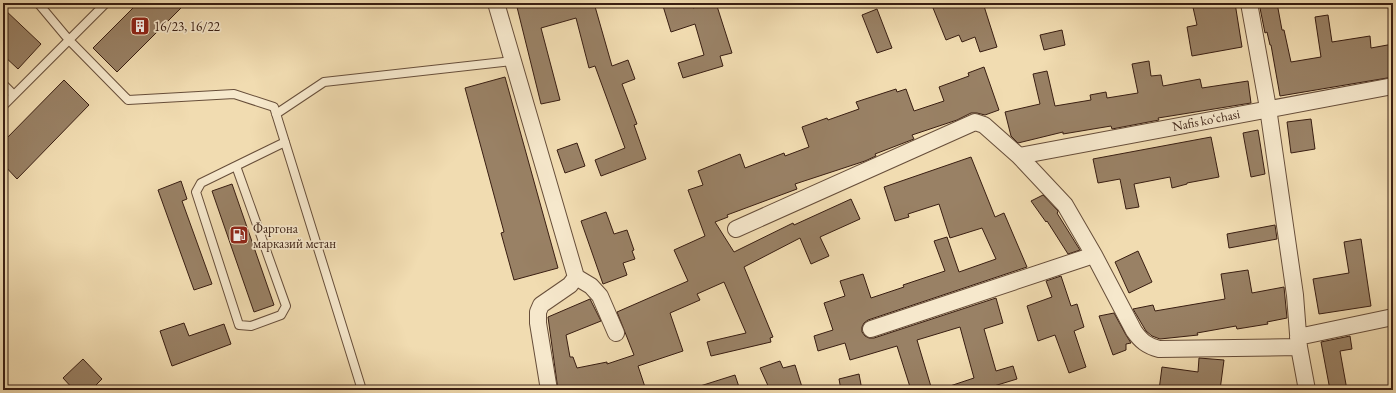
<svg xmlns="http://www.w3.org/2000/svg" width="1396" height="393" viewBox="0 0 1396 393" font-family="'EB Garamond',serif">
<rect width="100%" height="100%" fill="#f1dcb1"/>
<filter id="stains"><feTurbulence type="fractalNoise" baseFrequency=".005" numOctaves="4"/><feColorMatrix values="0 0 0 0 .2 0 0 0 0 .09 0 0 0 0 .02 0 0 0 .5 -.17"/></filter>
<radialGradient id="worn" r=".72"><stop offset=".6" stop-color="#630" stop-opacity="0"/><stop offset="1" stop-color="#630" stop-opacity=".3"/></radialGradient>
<!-- building -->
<path fill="#998165" stroke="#391e12" d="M138 3H186L117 72 93 48Z
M516 3H594L612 66 628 60 635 79 622 84 637 124 634 125 646 159 601 176 595 160 625 148 595 66 589 68 576 18 541 28 560 100 541 104Z
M672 3H692L693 8 710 3H716L732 53 720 56 723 66 683 78 678 63 704 55 695 24 671 32 663 6Z
M931 3H983L997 47 980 52 975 37 962 42 959 35 946 40Z
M1192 3H1235L1242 47 1192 56 1187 27 1197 25Z
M1259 3H1277L1282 30H1284L1291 62 1321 57 1315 17 1328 15 1332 42 1370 36 1371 48 1393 44V77L1280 96 1271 45H1270L1267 32 1265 33Z
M3 8 41 44 18 69 3 55Z
M877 9 892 48 877 53 862 15Z
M1062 30 1065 45 1044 50 1040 35Z
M1149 61 1151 76 1161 75 1163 86 1200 79 1202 88 1248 81 1251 103 1158 118 1159 120 1112 129 1111 126 1063 134V132L1018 143 1011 136 1005 112 1040 104 1033 74 1047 71 1055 106 1091 100 1090 95 1106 92 1107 98 1138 93 1132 64Z
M984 67 999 110 985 115 977 113H971L957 120 912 135 914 139 875 154 876 156 865 161 795 184 797 189 727 215 728 217 715 222 734 252 793 223 794 225 851 199 860 219 820 237 829 256 811 264 800 238 744 267 773 337 770 338 771 342 711 356 707 342 746 333 724 282 697 294 700 300 670 313 683 351 638 366 646 390H558L548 317 590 299 601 321 566 335 570 357H573L577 368 607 362V364L634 355 617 312 688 281 674 250 705 236 688 190 703 185 698 171 740 154 745 168 784 153 785 156 809 147 802 127 827 118 828 120 859 109 856 102 896 89 897 92 906 89 914 111 944 101 939 87 969 76 968 73Z
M505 77 558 268 514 280 501 233 504 232 465 88Z
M64 80 89 105 17 179 3 164V142Z
M1311 119 1315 149 1291 153 1287 122Z
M1258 130 1265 174 1251 177 1243 133Z
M1211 137 1219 177 1187 183V184L1172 188 1170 177 1134 184 1139 207 1126 209 1120 179 1098 183 1093 159Z
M577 143 585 166 565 173 557 150Z
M971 157 995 217 1004 213 1027 267 868 320 864 323 862 327V332L865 336 869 338H874L996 298 1003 323 984 329 996 371 1013 366 1017 379 994 386 995 390H947V387L974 378 960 327 917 340 932 390H911L897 346 850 360 845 343 818 351 814 336 833 330 824 303 845 296 840 281 863 274 871 298 904 287 903 285 945 271 934 241 947 237 959 272 996 259 982 228 950 238 939 204 908 214 909 217 895 221 884 187Z
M181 181 187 199 182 201 212 284 194 290 158 190Z
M232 184 274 305 254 312 212 191Z
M1043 195 1058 211V212L1057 213 1080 250 1068 254 1047 221 1046 222 1031 201Z
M606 212 614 234 627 230 634 250 632 251 635 259 623 263 627 275 603 284 581 221Z
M1275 225 1277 239 1229 248 1227 234Z
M1361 239 1371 306 1319 314 1313 279 1349 273 1344 242Z
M1138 251 1152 282 1129 293 1115 262Z
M1248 270 1252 293 1284 287 1287 318 1267 322 1268 324 1237 329 1236 326 1197 333 1198 335 1160 339 1152 336 1146 331 1133 309 1153 305 1155 311 1225 299 1221 274Z
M1061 276 1071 306 1077 304 1084 327 1074 331 1086 367 1069 373 1055 335 1038 341 1027 306 1052 297 1046 281Z
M1114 313 1126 335 1131 343 1126 344V350L1113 355 1099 316Z
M184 323 189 336 224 324 231 344 172 366 160 331Z
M1350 336 1352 349 1340 351 1347 390H1330L1321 342Z
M1199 358 1224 360 1220 390H1159L1162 367 1198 372Z
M83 359 102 379 91 390H74L63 378Z
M780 361 783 368 795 365 803 390H770L760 368Z
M859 374 862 390H841L839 379Z
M735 375 740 390H697V387Z"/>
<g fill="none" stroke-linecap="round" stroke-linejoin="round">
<!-- lane casing -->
<g stroke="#674e3a" stroke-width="10">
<path id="lane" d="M38 3 69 40 128 100 234 94 274 107 362 390
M3 84 13 94
M3 106 106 3
M276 114 324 82 513 61
M236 166 286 306 281 315 251 326 239 325 196 192 201 183 285 142"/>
</g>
<!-- street casing -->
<g stroke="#674e3a" stroke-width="18">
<path id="street" d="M496 3 576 277 591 286 600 296 616 333
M1249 3 1268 108 1295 295 1299 347 1307 390
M1019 156 1393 86
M736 229 975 122 984 125 1019 156 1065 205 1094 255 1134 331C1141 341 1147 346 1159 349L1299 347
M871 329 1094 255
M1298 337 1393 317
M549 390 538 323V312L541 305 570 285 576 277"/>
</g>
<!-- lane -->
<use href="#lane" stroke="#f6e8cc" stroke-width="8"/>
<!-- street -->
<use href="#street" stroke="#f6e8cc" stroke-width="16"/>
</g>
<!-- icons -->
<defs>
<g id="building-square" transform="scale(1)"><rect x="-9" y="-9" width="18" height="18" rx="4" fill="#8f2418" stroke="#f6e8cc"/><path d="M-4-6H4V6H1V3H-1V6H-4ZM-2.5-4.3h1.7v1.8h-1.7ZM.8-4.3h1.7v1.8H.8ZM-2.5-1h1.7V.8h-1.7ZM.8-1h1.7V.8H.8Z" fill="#fff"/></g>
<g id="fuel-square" transform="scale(1)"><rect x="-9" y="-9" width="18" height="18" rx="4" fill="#8f2418" stroke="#f6e8cc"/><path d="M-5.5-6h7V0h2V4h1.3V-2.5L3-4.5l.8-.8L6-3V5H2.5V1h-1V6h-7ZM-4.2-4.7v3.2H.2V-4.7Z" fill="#fff"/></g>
</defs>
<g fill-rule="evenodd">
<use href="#building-square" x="140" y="26"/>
<use href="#fuel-square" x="239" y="235"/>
</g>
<g text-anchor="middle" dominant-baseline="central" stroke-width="3.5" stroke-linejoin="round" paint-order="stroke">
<!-- poi labels -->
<g font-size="13" fill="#391e12" stroke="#f6e8cc" text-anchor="start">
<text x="154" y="26">16/23, 16/22</text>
<text x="253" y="228">Фаргона<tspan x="253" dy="15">марказий метан</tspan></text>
</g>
<!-- street labels -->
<g font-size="13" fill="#391e12" stroke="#f6e8cc">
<text transform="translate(1206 120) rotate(-11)">Nafis koʻchasi</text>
</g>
</g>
<!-- margin -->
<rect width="1396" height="393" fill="none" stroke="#f1dcb1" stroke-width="16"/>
<rect x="4" y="4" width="1388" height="385" fill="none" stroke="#391e12" stroke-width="2"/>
<rect x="8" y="8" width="1380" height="377" fill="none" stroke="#391e12"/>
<rect width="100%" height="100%" filter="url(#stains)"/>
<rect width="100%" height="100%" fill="url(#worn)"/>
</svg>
